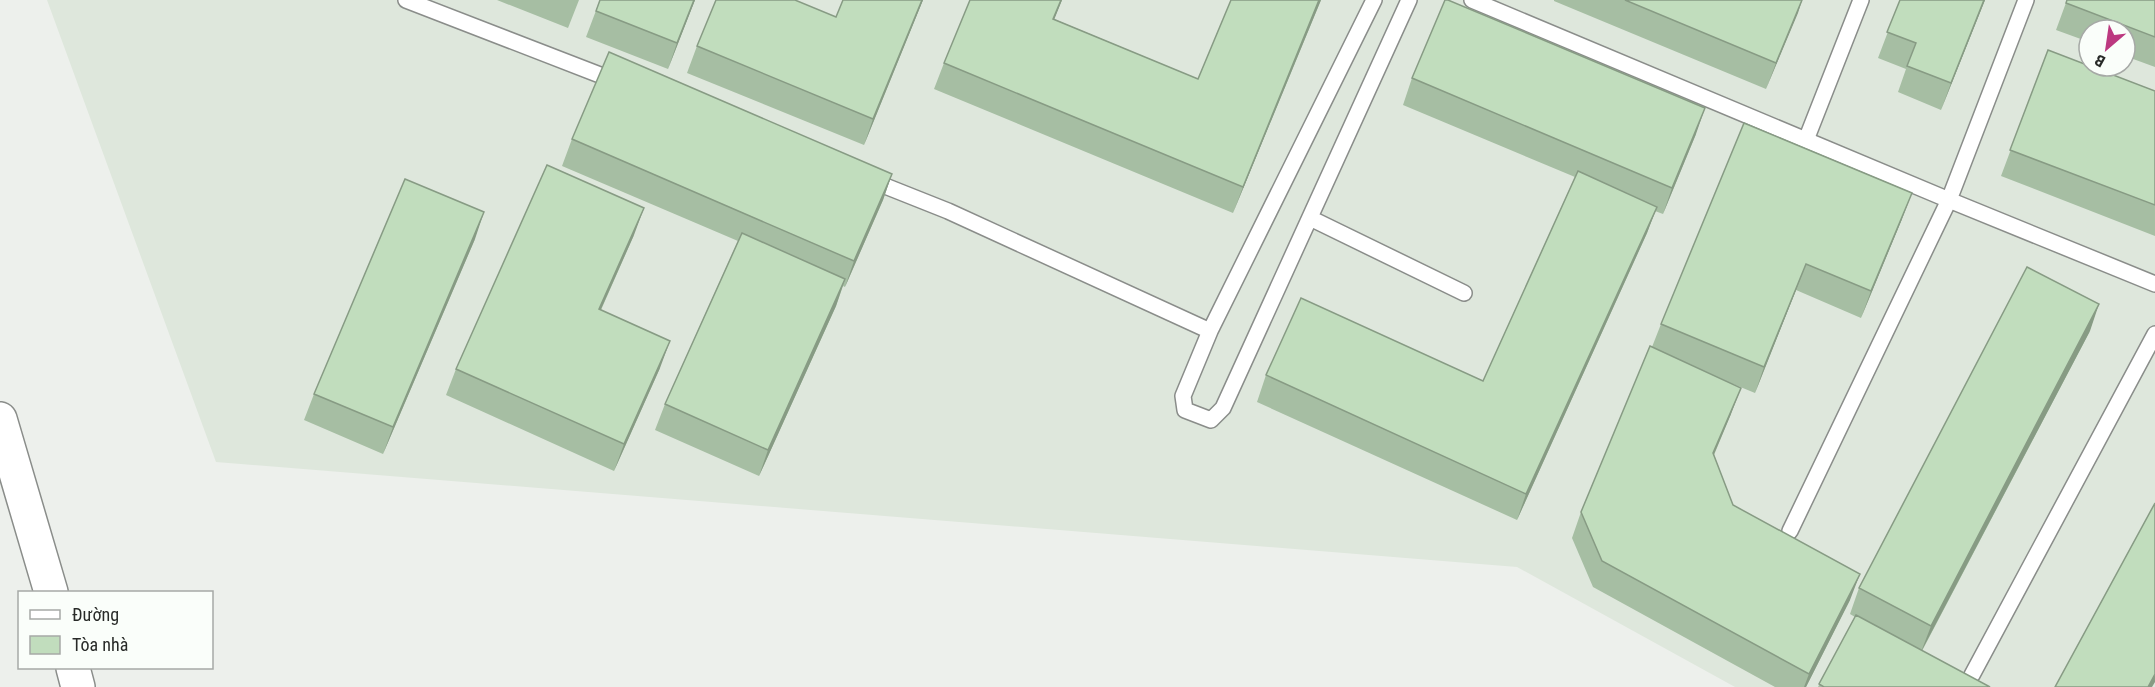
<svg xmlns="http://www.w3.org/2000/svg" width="2155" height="687" viewBox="0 0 2155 687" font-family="'Roboto Condensed',sans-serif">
<rect width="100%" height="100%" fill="#edf0ec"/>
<!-- built -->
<path fill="#dee7dc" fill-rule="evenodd" d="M47 0H2155V687H1735L1517 567 216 462ZM2089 30H2125V66H2089Z"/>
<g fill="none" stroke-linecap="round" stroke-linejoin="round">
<!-- lane casing -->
<g stroke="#8a8d8a" stroke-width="18">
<path id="lane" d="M406 0 618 82
M1374 0 1210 331 1183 396 1185 410 1211 420 1223 408 1409 0
M1472 0 1949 200 2155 284
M1806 140 1861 0
M870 180 948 211 1210 331
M1310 218 1464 293
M1790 531 1949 200 2026 0
M1972 675 2155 334"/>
</g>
<!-- secondary casing -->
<g stroke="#8a8d8a" stroke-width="36">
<path id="secondary" d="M0 419 51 592
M73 668 78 687"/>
</g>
<!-- lane -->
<use href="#lane" stroke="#fff" stroke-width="15"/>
<!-- secondary -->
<use href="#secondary" stroke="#fff" stroke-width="33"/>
</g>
<!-- wall -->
<path fill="#a6bea3" d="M497 0H579L568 28Z
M600 0H695L668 69 586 37Z
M843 0H923L864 145 687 73 697 46 836 17Z
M1062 0 1054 19 1198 79 1231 0H1321L1233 213 934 89 944 63Z
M1554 0H1802L1766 89 1554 1Z
M1900 0H1985L1941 110 1898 92 1906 69 1878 58Z
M2067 0H2155V67L2125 56V30H2089V42L2056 30Z
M2048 50 2155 91V236L2001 176Z
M1412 78 1696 134 1663 214 1655 211 1647 233 1517 520 1257 402 1266 375 1483 381 1575 177 1403 105Z
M572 139 892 174 883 200 845 287 843 286 836 306 759 476 655 430 665 404 738 241 562 166Z
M1902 219 1861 318 1796 290 1755 393 1733 384 1731 414 1714 455 1733 505 1850 600 1806 687H1775L1593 587 1572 538 1581 512 1652 347 1661 324Z
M634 235 601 310 660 368 614 471 446 395 456 369Z
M475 239 383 454 304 420 314 394Z
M2090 331 1922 651 1990 687H1818L1855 617 1850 614 1859 588Z"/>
<!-- shaded-wall -->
<path fill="#879b84" d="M694 0H695L668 69 677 43Z
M922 0H923L864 145 873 119Z
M1061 0H1062L1044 45 1053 19Z
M1319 0H1321L1233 213 1243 187Z
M1802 0 1798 13 1766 89 1776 63Z
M1984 0H1985L1941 110 1951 83Z
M1705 108 1696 134 1663 214 1672 188Z
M892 174 883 200 845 287 854 261Z
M1912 193 1902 219 1861 318 1871 291Z
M1657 207 1647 233 1517 520 1526 494Z
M644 208 634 235 589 336 599 309Z
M484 212 475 239 383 454 393 427Z
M1806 264 1796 290 1755 393 1764 367Z
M845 279 836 306 759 476 768 450Z
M2099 304 2090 331 1921 652 1931 626Z
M670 341 660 368 614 471 624 444Z
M1741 388 1731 414 1703 480 1713 453Z
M1860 574 1850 600 1806 687H1804L1809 674Z
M2155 674V682L2152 687H2148Z"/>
<!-- building -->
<path fill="#c1ddbd" stroke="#879b84" stroke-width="1.5" d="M600 0H694L677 43 596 11Z
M716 0H795L836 17 843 0H922L873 119 697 46Z
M970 0H1061L1053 19 1198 79 1231 0H1319L1243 187 944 63Z
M1445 0H1448L1705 108 1672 188 1412 78Z
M1625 0H1802L1776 63Z
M1900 0H1984L1951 83 1907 66 1916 43 1887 32Z
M2067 0H2155V37L2066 3Z
M2048 50 2155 91V205L2010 150Z
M609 52 892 174 854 261 572 139Z
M1744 123 1912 193 1871 291 1806 264 1764 367 1661 324Z
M547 165 644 208 599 309 670 341 624 444 456 369Z
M1578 171 1657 207 1526 494 1266 375 1301 298 1483 381Z
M405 179 484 212 393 427 314 394Z
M742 233 845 279 768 450 665 404Z
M2027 267 2099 304 1931 626 1859 588Z
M1650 346 1741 388 1713 453 1733 505 1860 574 1809 674 1602 561 1581 512Z
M2155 503V674L2148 687H2055Z
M1856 615 1990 687H1824L1819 684Z"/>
<!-- legend -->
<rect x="18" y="591" width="195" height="78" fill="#fafefa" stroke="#a6a9a6" stroke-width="1.5"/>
<rect x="30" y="610" width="30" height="9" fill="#ffffff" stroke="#a6a9a6" stroke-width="1.5"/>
<text x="72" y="621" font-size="18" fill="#282a28">Đường</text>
<rect x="30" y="636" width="30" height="18" fill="#c1ddbd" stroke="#a6a9a6" stroke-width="1.5"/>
<text x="72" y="651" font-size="18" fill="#282a28">Tòa nhà</text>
<!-- north arrow -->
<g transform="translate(2107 48) rotate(209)"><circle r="28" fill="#fafefa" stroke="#a6a9a6" stroke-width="1.5"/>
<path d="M0-4.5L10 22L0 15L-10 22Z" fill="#bc3980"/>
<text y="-9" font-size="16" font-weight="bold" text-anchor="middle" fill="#282a28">B</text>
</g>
</svg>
